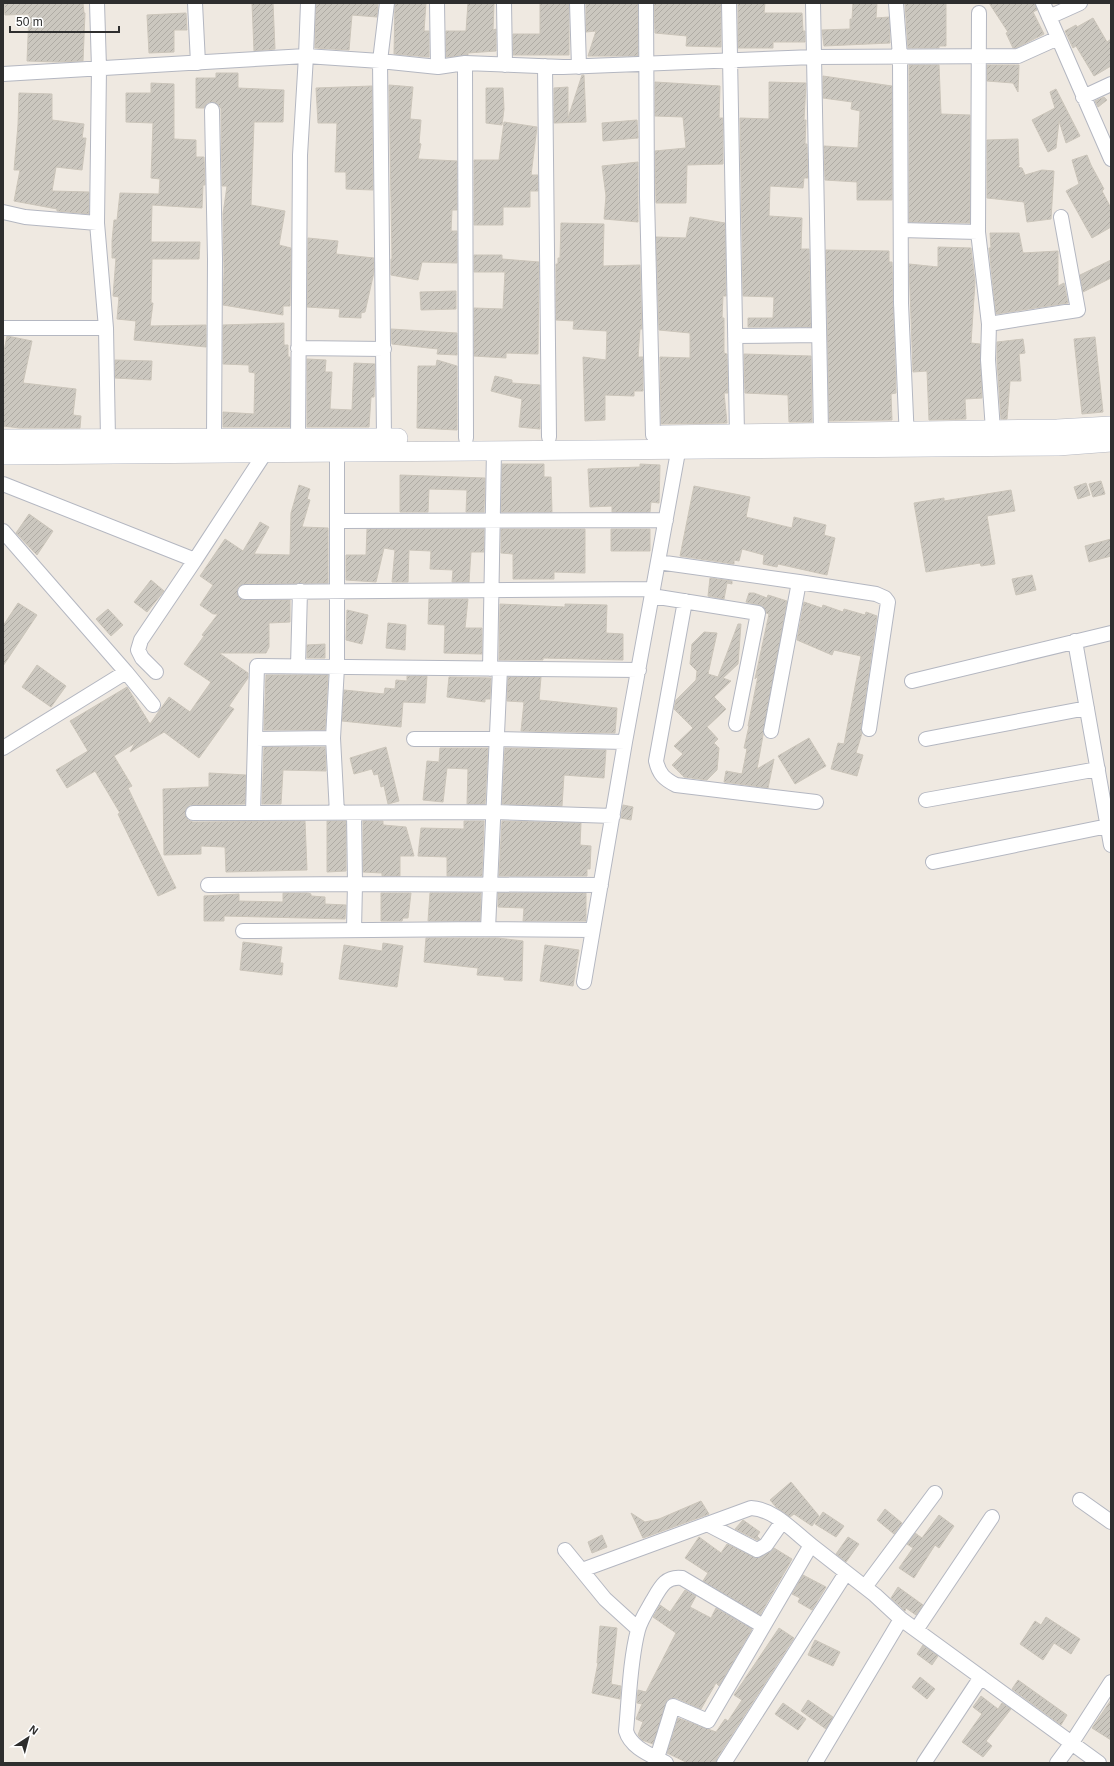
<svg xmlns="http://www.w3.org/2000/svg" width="1114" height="1766" viewBox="0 0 1114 1766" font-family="Arial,sans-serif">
<defs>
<pattern id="building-hatch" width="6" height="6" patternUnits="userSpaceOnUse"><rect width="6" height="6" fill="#cbc7bf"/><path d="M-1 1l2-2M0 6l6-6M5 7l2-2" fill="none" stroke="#afaba4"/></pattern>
</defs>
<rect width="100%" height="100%" fill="#efe9e1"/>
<!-- building -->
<path fill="url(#building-hatch)" stroke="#cbc5ba" d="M4 3H83L84 13H85L83 61 57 62 27 61 29 14 5 15Z
M252 3H273L275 49 254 51Z
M316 3H378L377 17 352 15 349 50 315 48Z
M395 3H426L424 31H429V57L394 54Z
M468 3H494L493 30 496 29V51L468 53V55L446 57V31H466Z
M540 3H569V55H513V34H540Z
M586 3H638V56H588L596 31 586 32Z
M654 3H721V47L686 46 687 36 655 33Z
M738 3H765L764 13H802L803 31H805V42H773V48H738Z
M853 3H877L876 18 889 17 890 43 824 46 822 30 850 29V19H852Z
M905 3H946V46H939V48H908Z
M989 3H1035L1037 10 1033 12 1044 34 1016 48H1013L1006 33 1008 32Z
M186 13 187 30H174V52L149 53 147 15Z
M1093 18 1107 42 1111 39V66L1094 76 1076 46 1073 48 1065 31 1076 25 1077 27Z
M909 65H939L941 114 970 115V223L909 222Z
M987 65H1019L1018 92 1013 83 987 81Z
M216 73H238V88L284 90 283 122H254L251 205 285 211 279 245 291 248 290 306H283V315L223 305 224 270 223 214 227 186H222L221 108 216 103 212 102 207 103 204 108H196V78H216Z
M582 75H584L586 122 554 123V88L568 87V118Z
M823 76 892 86V200H857V182L825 180 824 146 858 148 860 111 851 109 852 102 823 98Z
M655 82 720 86 719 118H723V164L687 165 686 203H656L655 151 686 148 683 117 655 116Z
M769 82 806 83 804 120H806L805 144H807L808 178H804L803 188 770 186 769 216 802 218 801 249H809L811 327H748V318H773L774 297 743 296 740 118 769 119Z
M151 83 174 84V139L196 140V157H204L205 185H203L202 208 152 205 151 242H200L199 259H152L151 303H153L150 326 206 325V347L134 340 136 321 117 319 119 297 113 296 116 258H112V241L114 220H117L120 193 159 194 160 179 151 178 153 123 126 122V93H151Z
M389 85 413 87 410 119 421 120 419 143 421 144 418 159 457 161V210H452L451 231H457V263L422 262 418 280 391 275V259H392Z
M372 86 373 190 346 189V172H335L337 123H318L316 88Z
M486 88H503L504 109 502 125 486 123Z
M1056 89 1080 136 1066 143 1059 121 1056 148 1048 152 1032 120 1055 108 1050 92Z
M19 93 52 94V120L84 124 82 138H86L82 170 56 167 52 191 89 192V214L57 211V209L14 201 20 170H14L18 125Z
M1104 97 1107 100 1098 107 1095 101Z
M637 120 638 138 603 141 602 123Z
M504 122 537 127 531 175H538V191H530V207H503V225H474V160H499Z
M1018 139 1019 166 1017 167 1022 168 1025 175 1042 170 1054 171 1051 219 1027 222 1024 202 987 198V140Z
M1087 155 1091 165 1104 189 1102 191 1111 208V227L1092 238 1066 191 1079 184 1072 160Z
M638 162V222L604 219 606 196 602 166Z
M690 217 725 223 726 296H723L722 318H724V353L727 354 728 393H724L727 423 661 424 660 357 690 358V333L659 330 656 237 686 238Z
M561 223 604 224 603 266 640 265 642 329H640L638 357H643V391H634V396L605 395V420L585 421 583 357 606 360 607 331 573 329 574 321 556 320V264H558V258H560Z
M990 233H1019L1023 253 1058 251V286L1064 283 1068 303 996 314 989 248H991Z
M308 238 338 241 336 254 374 258V272L365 312 361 313V318L339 317 340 309 307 307Z
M938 247 971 248 975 282 971 343 980 344 982 398 965 399 966 419 929 420 927 371 913 372 909 264 938 267Z
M826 250 889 251V262H892L896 393 891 394 892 420 829 421Z
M474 255H502V259L539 262 538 354 506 353V358L474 356V308L503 309 505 272H474Z
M1111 260V278L1083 292 1080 275Z
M456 291V309L421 310 420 292Z
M284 323V345H288V357H290V427H223V412L254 414 255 373 249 372V365L223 364V325Z
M391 329 457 333V355L437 354 438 349 392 344Z
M7 336 32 341 23 383 76 389 73 415 81 416 80 428H20L3 426V356Z
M1095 337 1103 412 1082 414 1074 339Z
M1023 339 1025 353 1019 354 1021 381H1010L1007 419H1001L997 360V342Z
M744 354 811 356 812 422H789L788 395 745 393Z
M307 359 326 360 325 372H332L330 409 352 410 354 363 375 364 374 397H371L369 427H307Z
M115 360 152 361 151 380 115 378Z
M437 360 457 366V430L417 428 418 366H436Z
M495 376 512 380V383L540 385V429L519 427 522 399 491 391Z
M502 464H544V477H551L552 512H501Z
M640 464 660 465 659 503 651 502 650 512H612V506L590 507 588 469 640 467Z
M400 475 485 478 484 512H466L467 490 429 489 428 512H400Z
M1101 481 1105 494 1093 497 1089 484Z
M1086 483 1090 495 1078 499 1074 487Z
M299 485 310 489 307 499 310 500 302 527 328 528V583L245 584 238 587V596L245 600H290V622L269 623V647L266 653H219L248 673V678L229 706 234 709 199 758 164 732 130 752 135 743 114 756 132 786 128 788 176 888 158 896 118 814 120 813 95 771 67 788 56 770 88 751 70 721 127 687 150 724 169 697 190 712 211 682 184 664 204 636 202 635 218 614H213L200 605 213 585 200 576 225 539 243 551 260 522 269 527 254 554 290 555 291 513Z
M694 486 750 497 746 517 792 528 794 517 826 525 824 535 835 538 827 575 778 564 777 567 763 564 764 555 742 549 739 561 734 560V564L680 556Z
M1011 490 1015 511 987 516 995 564 981 566 980 563 926 572 914 503 944 498V501Z
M29 514 53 531 37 555 16 533Z
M367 529H484V552H471L469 582H452L453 570 430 569 431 551 409 550 408 582H392L395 550 384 548 376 582 346 580V555H366Z
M501 529H585V573L554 572V579H513V554L501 553Z
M611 529H650V551H611Z
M1111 539V556L1089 562 1085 546Z
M1032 575 1036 590 1016 595 1012 579Z
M710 578 732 581V584L727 583 724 599 708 596Z
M151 580 164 591 147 612 134 602Z
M749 593H754L767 598 768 595 787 601 757 769 774 759 768 788 724 782 726 771 742 774 747 749 744 748 749 726H748L758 676 755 679 769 614 766 613 763 606 746 602Z
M429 599H468L465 628H482V654L444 653 445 625 428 624Z
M804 602 822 608 823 605 843 612 844 609 865 615 866 612 877 616 861 728 862 733 856 753 863 755 857 776 831 769 838 743 844 744 861 656 834 650 832 655 797 640Z
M18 603 37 615 3 666V626Z
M500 604 565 607V604L607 605 606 633 623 634V660L543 658V660H499Z
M108 609 123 625 111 636 96 619Z
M347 610 368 615 362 644 346 640Z
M388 623 406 625 405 650 386 648Z
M738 624H741L738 664 723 678 731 681 714 697 726 709 707 727 718 739 714 743 719 748 717 770 707 780 684 777 672 765 683 754 674 746 693 728 674 709 676 700 696 680 697 671 690 664 692 644 704 632 717 633 708 674 718 677Z
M325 644V658H307V645Z
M37 665 66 686 51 707 22 687Z
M266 675H328L325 730H264Z
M407 676H427L425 703 403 702 401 727 342 721 344 690 384 694 385 688 395 689 396 680 407 681Z
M449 677 491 678 490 699H485V702L447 697Z
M508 677H541L539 700 617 708 615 733 521 731 524 702 507 701Z
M809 738 826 766 795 784 778 756Z
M264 747H325L326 771 283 770 281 804H262Z
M386 747 399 801 388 804 384 786 381 787 378 774 374 775 372 769 354 774 350 758Z
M440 748H488L485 804H467L468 769 447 768 443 802 423 800 427 761 439 762Z
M505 748 606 750 604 778 564 775 562 806 502 804Z
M209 773 246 775 245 804 189 805 185 813 188 820 193 822 305 821 307 870 226 872 225 847 201 846V854L164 855 163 789 209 787Z
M623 805 633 807 631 820 621 818Z
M327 821H346V871L327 872Z
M363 821H383V825L406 827 414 856H400V876H382V873L363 872Z
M464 821H484L482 876H447V857L418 856 421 828 464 829Z
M502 821 581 823 580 845 591 846 590 869H587V876H499Z
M283 893H308L311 894V896L325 897V904L346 905 345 919 224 916V921H204V896L239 894V901L283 902Z
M381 893H411L408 918H403L402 921H381Z
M430 893H481L480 921H428Z
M498 893H586V921H523L524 908 498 907Z
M426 938H498L523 941 522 981 504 980V977L477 975 478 968 424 962Z
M243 942 282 947 280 963H283L282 975 240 970Z
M383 943 403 946 397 987 339 979 344 945 382 951Z
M545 945 579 950 573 986 540 981Z
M791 1482 819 1516 812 1526 794 1514 790 1517 776 1507 770 1500Z
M701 1501 709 1514 643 1538 631 1513 645 1522 659 1519Z
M885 1509 902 1523 894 1534 877 1520Z
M823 1512 844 1526 836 1537 815 1524Z
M939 1515 954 1526 939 1548 935 1545 914 1578 899 1568 913 1548 907 1544 915 1533 922 1538Z
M743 1520 760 1532 757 1536 760 1539 757 1540 735 1529Z
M602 1535 607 1547 592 1553 588 1542Z
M699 1537 721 1553 727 1544 757 1558 770 1552 774 1548 792 1559 760 1615 703 1581 708 1573 685 1558Z
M848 1537 859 1544 846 1562 836 1554Z
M803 1575 826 1587 812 1610 798 1602 800 1598 792 1594Z
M898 1587 923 1605 916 1615 906 1608 905 1611 891 1598Z
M685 1590 696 1596 690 1607 711 1618 716 1608 752 1629 719 1686 716 1683 701 1709 676 1698H671L667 1700 653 1744 642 1740 638 1735 643 1722 636 1719 642 1704 637 1703 638 1690 646 1692 676 1633 653 1617 660 1605 670 1612Z
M1046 1617 1080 1639 1071 1654 1054 1643 1043 1660 1020 1644 1035 1621 1041 1625Z
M600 1626 617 1628 611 1684 621 1686 620 1699 592 1693 598 1663H597Z
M779 1628 794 1638 717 1758 716 1763H688L667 1753 678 1718 716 1732 725 1719 728 1721 742 1700 734 1695Z
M815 1640 840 1652 833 1666 808 1655Z
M923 1645 938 1656 932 1665 917 1654Z
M920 1677 935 1689 927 1699 912 1687Z
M1018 1680 1067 1715 1061 1725 1012 1689Z
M981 1696 998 1709 1002 1703 1011 1709 986 1741 992 1746 983 1757 962 1742 982 1714 973 1707Z
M808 1700 833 1717 826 1729 801 1711Z
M1111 1700V1740L1092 1728Z
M783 1703 806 1719 798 1730 775 1714Z"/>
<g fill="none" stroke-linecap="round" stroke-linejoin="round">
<!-- minor casing -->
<g stroke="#b4b7c1" stroke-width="16">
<path id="minor" d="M97 3 99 68 97 223 106 328 108 439
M195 3 198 63
M437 3 438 67
M504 3 505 65
M577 3 579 67
M646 3 647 197 653 435
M729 3 737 434
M813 3 821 433
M896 3 900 57 901 303 907 440
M1043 3 1111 159
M979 13 978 232 989 324 988 360 993 430
M1049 17 1080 3
M465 63 466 438
M545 66 549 437
M3 74 306 56 308 3
M1083 97 1111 84
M212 110 215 259 214 439
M3 212 25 217 97 223
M901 230 978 232
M989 324 1078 310 1061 217
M3 328H106
M735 336 819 335
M298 348 384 349
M384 438 380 61 387 3
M298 439 300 155 306 56 380 61 438 67 465 63 563 67 814 57 1018 56 1058 38
M3 484 195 560 265 453
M337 521 666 520
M3 531 126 672 3 748
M658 562 799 582 771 731
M799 582 876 594 885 598 888 602 869 729
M245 592 653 589
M652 596 758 613 736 724
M685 601 656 761C659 774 664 779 676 785L816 802
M1075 641 1111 845
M298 666 300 591
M490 669 494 450
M500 669 488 929 593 930
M126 672 153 705
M156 672 142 658 138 650 141 640 195 560
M912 681 1111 633
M255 739 333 738
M414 739H497L625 742
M926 739 1087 708
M926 800 1098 769
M193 813H253L257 666 639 670
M253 813 493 812 613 816
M337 813 333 738 337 667V452
M354 813 355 884 601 885
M933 862 1108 826
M208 885 355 884 354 930
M243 931 488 929
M584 982 625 742 680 441
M1080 1500 1111 1522
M707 1524 757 1550 766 1545 782 1522
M565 1550 605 1599 638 1629
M582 1570 751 1508C774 1509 793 1531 811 1545
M865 1587 935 1493
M901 1619 1099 1763
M916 1630 992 1517
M657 1758 673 1706 708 1721 811 1545 875 1595 901 1619 815 1763
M666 1763C651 1755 631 1748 626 1731 629 1699 630 1660 638 1630 641 1619 648 1609 653 1600 661 1586 666 1576 682 1578L763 1626
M724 1763 846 1573
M924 1763 981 1677
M1057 1763 1071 1744 1111 1682"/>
</g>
<!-- secondary casing -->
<g stroke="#b4b7c1" stroke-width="20">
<path id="secondary" d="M662 435 1057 429 1111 426
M3 439 398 438
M3 455 1058 446 1111 442"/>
</g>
<!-- minor -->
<use href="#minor" stroke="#fff" stroke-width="14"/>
<!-- secondary -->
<use href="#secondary" stroke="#fff" stroke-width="19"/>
</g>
<!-- border -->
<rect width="1114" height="1766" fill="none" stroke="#2e2e2e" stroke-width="8"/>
<!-- north arrow -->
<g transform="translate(28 1738) rotate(36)" stroke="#ffffff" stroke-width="3" paint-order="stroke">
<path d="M0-3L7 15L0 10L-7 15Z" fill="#2e2e2e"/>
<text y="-6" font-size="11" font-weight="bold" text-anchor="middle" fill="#2e2e2e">N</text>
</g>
<!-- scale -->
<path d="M10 26v6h109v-6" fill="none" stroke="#2e2e2e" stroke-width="2"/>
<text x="16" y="26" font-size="12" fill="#2e2e2e" stroke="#ffffff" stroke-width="3" paint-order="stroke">50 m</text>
</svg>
